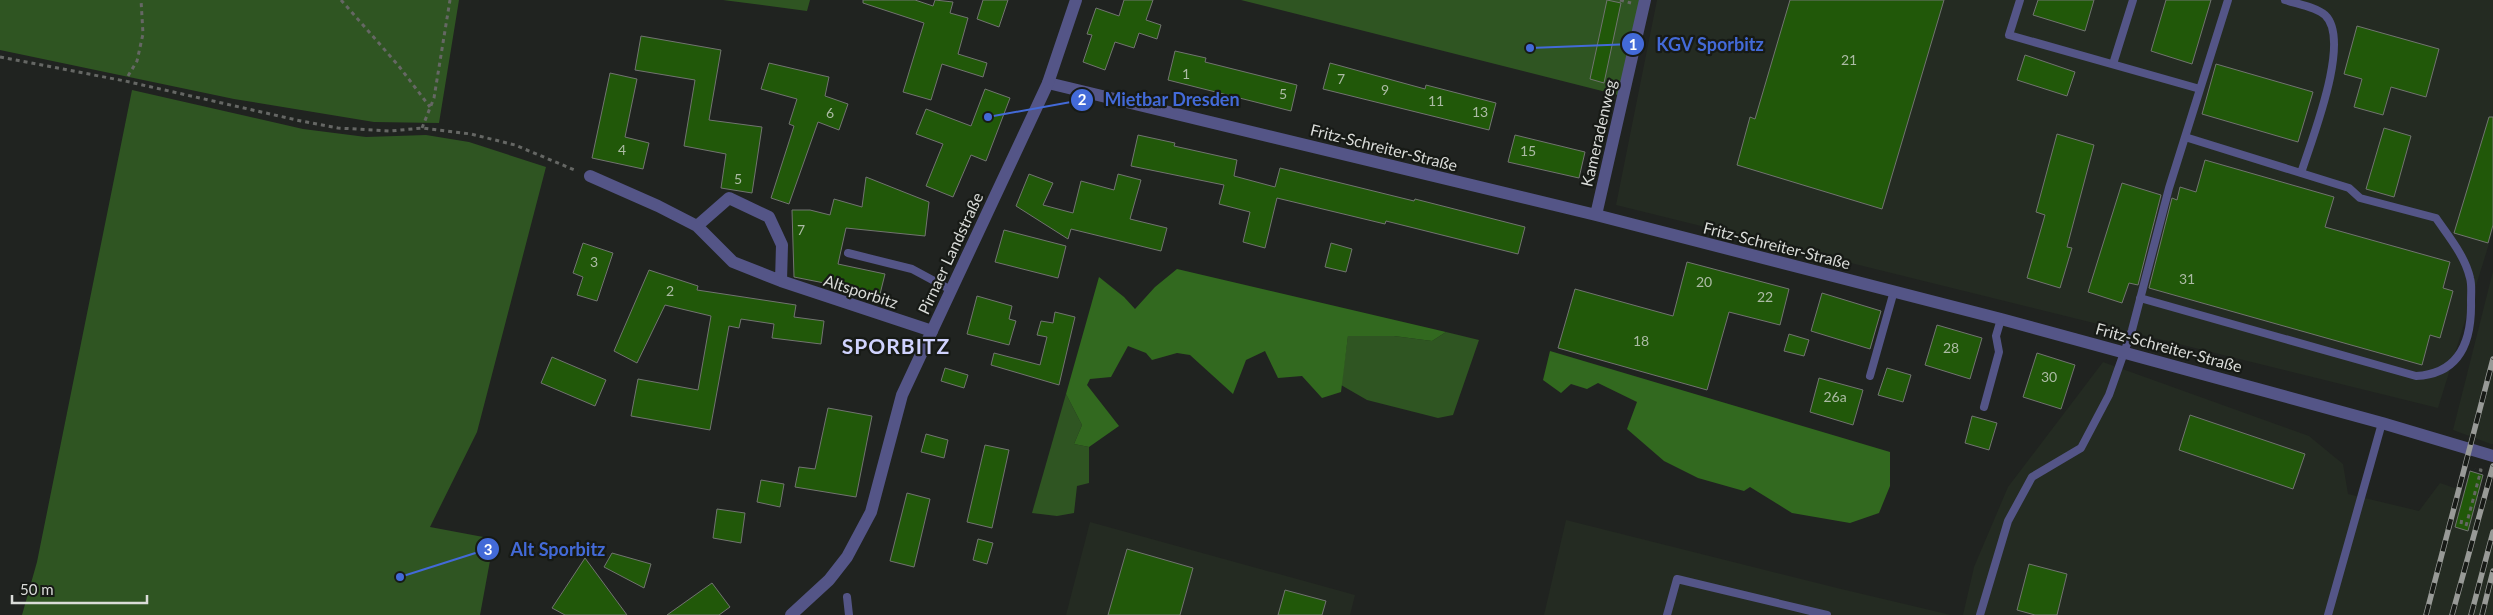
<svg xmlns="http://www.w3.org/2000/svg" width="2493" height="615" viewBox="0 0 2493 615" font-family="Lato,sans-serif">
<rect width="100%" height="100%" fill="#202320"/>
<!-- built -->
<path fill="#242b22" d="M1657 0H2493V231L2438 408 1616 205Z
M2493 271V444H2491L2453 430Z
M2103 362 2309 436 2343 464 2348 494 2419 511 2440 483 2493 501V615H1963L1974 567 2008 487Z
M1566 520 1837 588 1951 615H1544Z
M1090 522 1355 595 1350 615H1066Z"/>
<!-- green -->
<path fill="#2f5522" d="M0 0H459L439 123 374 122 234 99 0 50Z
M723 0H810L807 11Z
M1241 0H1641L1618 95Z
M132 90 303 129 366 137 426 135 469 142 546 167 477 432 430 527 494 539 480 615H22L37 562Z
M1446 332 1479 340 1453 415 1438 418 1367 400 1341 385 1348 336H1394L1432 341Z
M1066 394 1082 425 1074 444 1089 447V483L1077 486 1074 513 1057 516 1032 513Z"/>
<!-- forest -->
<path fill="#32691f" d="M1177 269 1446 332 1432 341 1394 336H1348L1341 392 1322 398 1302 376 1278 378 1265 351 1246 360 1233 394 1190 355 1177 353 1152 360 1146 353 1128 346 1111 377 1090 379 1087 385 1119 426 1089 447 1074 444 1082 425 1066 394 1099 277 1124 297 1135 309 1155 287Z
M1550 351 1890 452V486L1879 513 1850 523 1792 513 1750 487 1744 491 1698 478 1664 461 1627 429 1637 402 1598 383 1587 389 1571 384 1561 393 1543 380Z"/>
<!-- building -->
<path fill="#215809" stroke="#717470" d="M863 0H915L933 6 935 0 953 2 950 13 968 18 958 54 987 63 983 77 942 64 931 100 903 92 924 23 863 3Z
M983 0H1008L999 27 977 19Z
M1124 0H1153L1146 20 1161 25 1157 39 1139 33 1134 48 1115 42 1105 70 1083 62 1092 35 1087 34 1096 8 1119 16Z
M1607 0 1621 3 1604 83 1590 79Z
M1790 0H1944L1882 209 1737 165 1750 117 1755 119Z
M2038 0H2094L2085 31 2033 15Z
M2166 0H2211L2192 64 2151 51Z
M2357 26 2439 49 2426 97 2391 87 2383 115 2354 107 2362 79 2344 74Z
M641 36 721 50 709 120 762 127 752 193 721 188 726 154 684 146 695 80 635 70Z
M1175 51 1206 58 1205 62 1297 85 1291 111 1168 80Z
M2025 55 2075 72 2067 96 2017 80Z
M769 63 829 77 825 96 848 104 839 130 818 122 789 204 771 198 794 126 789 124 797 99 761 89Z
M1330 63 1425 89 1426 85 1496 103 1489 130 1323 89Z
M2216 64 2313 92 2298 142 2202 114Z
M610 73 637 79 625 137 649 143 643 169 592 158Z
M985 89 1010 98 986 161 971 155 953 197 926 186 943 144 916 134 926 109 971 126Z
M2489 117H2493V225L2488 243 2454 233Z
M2384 128 2411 136 2394 197 2366 189Z
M2057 134 2094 145 2067 247 2072 248 2060 288 2027 278 2045 215 2036 212Z
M1138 135 1175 143 1174 146 1237 160 1234 176 1275 187 1280 168 1414 201 1415 199 1525 227 1518 254 1386 221 1385 224 1277 198 1265 248 1243 242 1250 212 1219 204 1224 185 1131 166Z
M1515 135 1585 152 1579 178 1508 162Z
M2205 160 2334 197 2325 227 2450 262 2443 288 2453 291 2440 338 2430 335 2422 365 2149 288 2172 198 2177 200 2180 187 2196 192Z
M1029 174 1053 183 1043 205 1073 213 1081 181 1114 190 1118 174 1141 180 1130 219 1167 228 1161 251 1071 229 1068 239 1016 206Z
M866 177 929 202 925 236 846 228 838 264 885 274 880 294 794 277 792 210H810L830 215 834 199 862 207Z
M2122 183 2161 195 2138 285 2129 283 2122 303 2088 292Z
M1004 230 1066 246 1058 278 995 262Z
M583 243 613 253 597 301 577 295 583 277 573 273Z
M1331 243 1352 249 1346 272 1325 267Z
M1687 262 1789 289 1780 325 1729 312 1707 390 1558 348 1575 289 1673 316Z
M649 270 698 286 697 290 796 305 794 317 824 321 821 344 772 338 774 324 741 319 739 328 729 326 710 430 631 416 638 379 698 390 711 316 665 305 637 363 614 351Z
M1822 293 1881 311 1870 349 1811 331Z
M977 296 1012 306 1009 319 1016 321 1009 345 967 334Z
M1055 312 1075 317 1059 385 991 365 994 353 1040 365 1047 337 1037 335 1041 321 1053 323Z
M1937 325 1982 338 1970 379 1925 365Z
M1789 334 1809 340 1804 356 1784 351Z
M2037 353 2075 365 2061 409 2023 397Z
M552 357 606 380 595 406 541 383Z
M945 368 968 375 964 388 941 381Z
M1887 368 1911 375 1903 402 1878 395Z
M1819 378 1863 390 1853 425 1810 412Z
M828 408 872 416 856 497 795 487 799 467 815 469Z
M2190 415 2305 454 2293 489 2179 450Z
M1972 416 1997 423 1989 450 1965 443Z
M926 434 948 440 944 458 921 452Z
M985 445 1009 450 992 528 967 522Z
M2470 471 2483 475 2468 531 2455 527Z
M761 480 784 484 780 507 757 502Z
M907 493 930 499 914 567 890 561Z
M717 509 745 513 741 543 713 538Z
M978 539 993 543 987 564 973 560Z
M1127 549 1193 568 1180 615H1108Z
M612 553 651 564 644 588 604 567Z
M585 558 627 615H565L552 608Z
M2029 564 2067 574 2057 615H2035L2017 610Z
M712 583 730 607 719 615H667Z
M1285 590 1326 601 1322 615H1278Z"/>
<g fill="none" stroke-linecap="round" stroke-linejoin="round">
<!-- path -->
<path stroke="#656764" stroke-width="3" stroke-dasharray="4 4" stroke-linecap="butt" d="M341 0 398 65 430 107
M1620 0 1631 3
M0 57 125 81 301 121 338 128 390 131 422 128 471 134 515 145 577 171
M128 76 137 61 143 34 141 0
M422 128 434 98 450 0
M2461 524 2462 518
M2466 526 2481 470 2475 469"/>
<!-- service -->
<path stroke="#545587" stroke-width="8" d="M2020 0 2009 35 2200 89
M2285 0C2297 4 2316 7 2325 15 2352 40 2311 141 2301 173
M2113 64 2133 0
M848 253 912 269 951 290
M2140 298 2416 376C2460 374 2472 341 2471 301 2471 294 2472 285 2470 278 2465 256 2449 237 2436 218L2360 198 2349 188 2185 137
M1870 376 1894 291
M1984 407 1999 352 1996 336 2001 319
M847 597 849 615
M1667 615 1677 579 1827 615
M1980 615 2008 521 2032 477 2081 448 2109 395 2132 330 2169 188 2228 0
M2328 615 2382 423"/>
<!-- minor -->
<path stroke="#545587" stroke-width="12" d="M1048 83 1596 215 2001 319 2382 423 2493 456
M590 176 658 206 697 226 733 262 781 281 932 331
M1596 215 1645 0
M697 226 729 198 769 217 782 245 781 281"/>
<!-- tertiary -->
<path stroke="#545587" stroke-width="12" d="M791 615 829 580 847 557 871 512 902 395 1048 83 1076 0"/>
<!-- rail casing -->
<g stroke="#989a97" stroke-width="5.5">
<path id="rail" d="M2426 615 2493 359
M2452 615 2493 466
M2471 615 2493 532
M2482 615 2493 571"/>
</g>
<!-- rail -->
<use href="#rail" stroke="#171a16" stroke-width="4" stroke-dasharray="11" stroke-linecap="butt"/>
</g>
<g text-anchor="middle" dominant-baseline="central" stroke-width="4.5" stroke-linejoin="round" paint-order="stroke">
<!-- number labels -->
<g font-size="14" fill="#acbba5">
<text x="1849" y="59">21</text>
<text x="1186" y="73">1</text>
<text x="1341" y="78">7</text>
<text x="1385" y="89">9</text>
<text x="1283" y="93">5</text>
<text x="1436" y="100">11</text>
<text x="1480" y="111">13</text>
<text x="830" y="112">6</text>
<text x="622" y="149">4</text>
<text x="1528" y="150">15</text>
<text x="738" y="178">5</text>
<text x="801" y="229">7</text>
<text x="594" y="261">3</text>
<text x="2187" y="278">31</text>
<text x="1704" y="281">20</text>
<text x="670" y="290">2</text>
<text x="1765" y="296">22</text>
<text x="1641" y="340">18</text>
<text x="1951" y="347">28</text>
<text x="2049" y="376">30</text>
<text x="1835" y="396">26a</text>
</g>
<!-- street labels -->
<g font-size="16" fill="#dadcd9" stroke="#171a16">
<text transform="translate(1598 133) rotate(-77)">Kameradenweg</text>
<text transform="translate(1384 147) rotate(14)">Fritz-Schreiter-Straße</text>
<text transform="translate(1777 245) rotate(14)">Fritz-Schreiter-Straße</text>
<text transform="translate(950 253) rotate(-65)">Pirnaer Landstraße</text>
<text transform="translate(861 291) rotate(18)">Altsporbitz</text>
<text transform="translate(2169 347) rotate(15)">Fritz-Schreiter-Straße</text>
</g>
<!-- district labels -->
<g font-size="21" font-weight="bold" letter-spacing="1" fill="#d0d3fe" stroke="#171a16">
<text x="896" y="345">SPORBITZ</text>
</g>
</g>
<!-- callouts -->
<path fill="none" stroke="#436ad8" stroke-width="2" d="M1530 48L1633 44M988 117L1082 100M400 577L488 549"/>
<g fill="#436ad8" stroke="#171a16" stroke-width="2">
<circle cx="1530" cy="48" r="5"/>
<circle cx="988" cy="117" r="5"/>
<circle cx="400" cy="577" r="5"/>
<circle cx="1633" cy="44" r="12"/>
<circle cx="1082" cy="100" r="12"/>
<circle cx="488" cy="549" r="12"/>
</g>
<g font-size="15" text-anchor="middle" font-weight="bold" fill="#fff">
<text x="1633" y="50">1</text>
<text x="1082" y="105">2</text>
<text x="488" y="555">3</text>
</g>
<g font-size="18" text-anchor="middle" font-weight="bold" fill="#436ad8" stroke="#171a16" stroke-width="4.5" stroke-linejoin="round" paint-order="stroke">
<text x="1710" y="51">KGV Sporbitz</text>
<text x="1172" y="106">Mietbar Dresden</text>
<text x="558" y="556">Alt Sporbitz</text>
</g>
<!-- scale -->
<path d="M12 595v8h135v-8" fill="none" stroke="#dadcd9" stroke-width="2.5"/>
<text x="20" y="595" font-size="15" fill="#dadcd9" stroke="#171a16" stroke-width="4" paint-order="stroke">50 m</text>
</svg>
